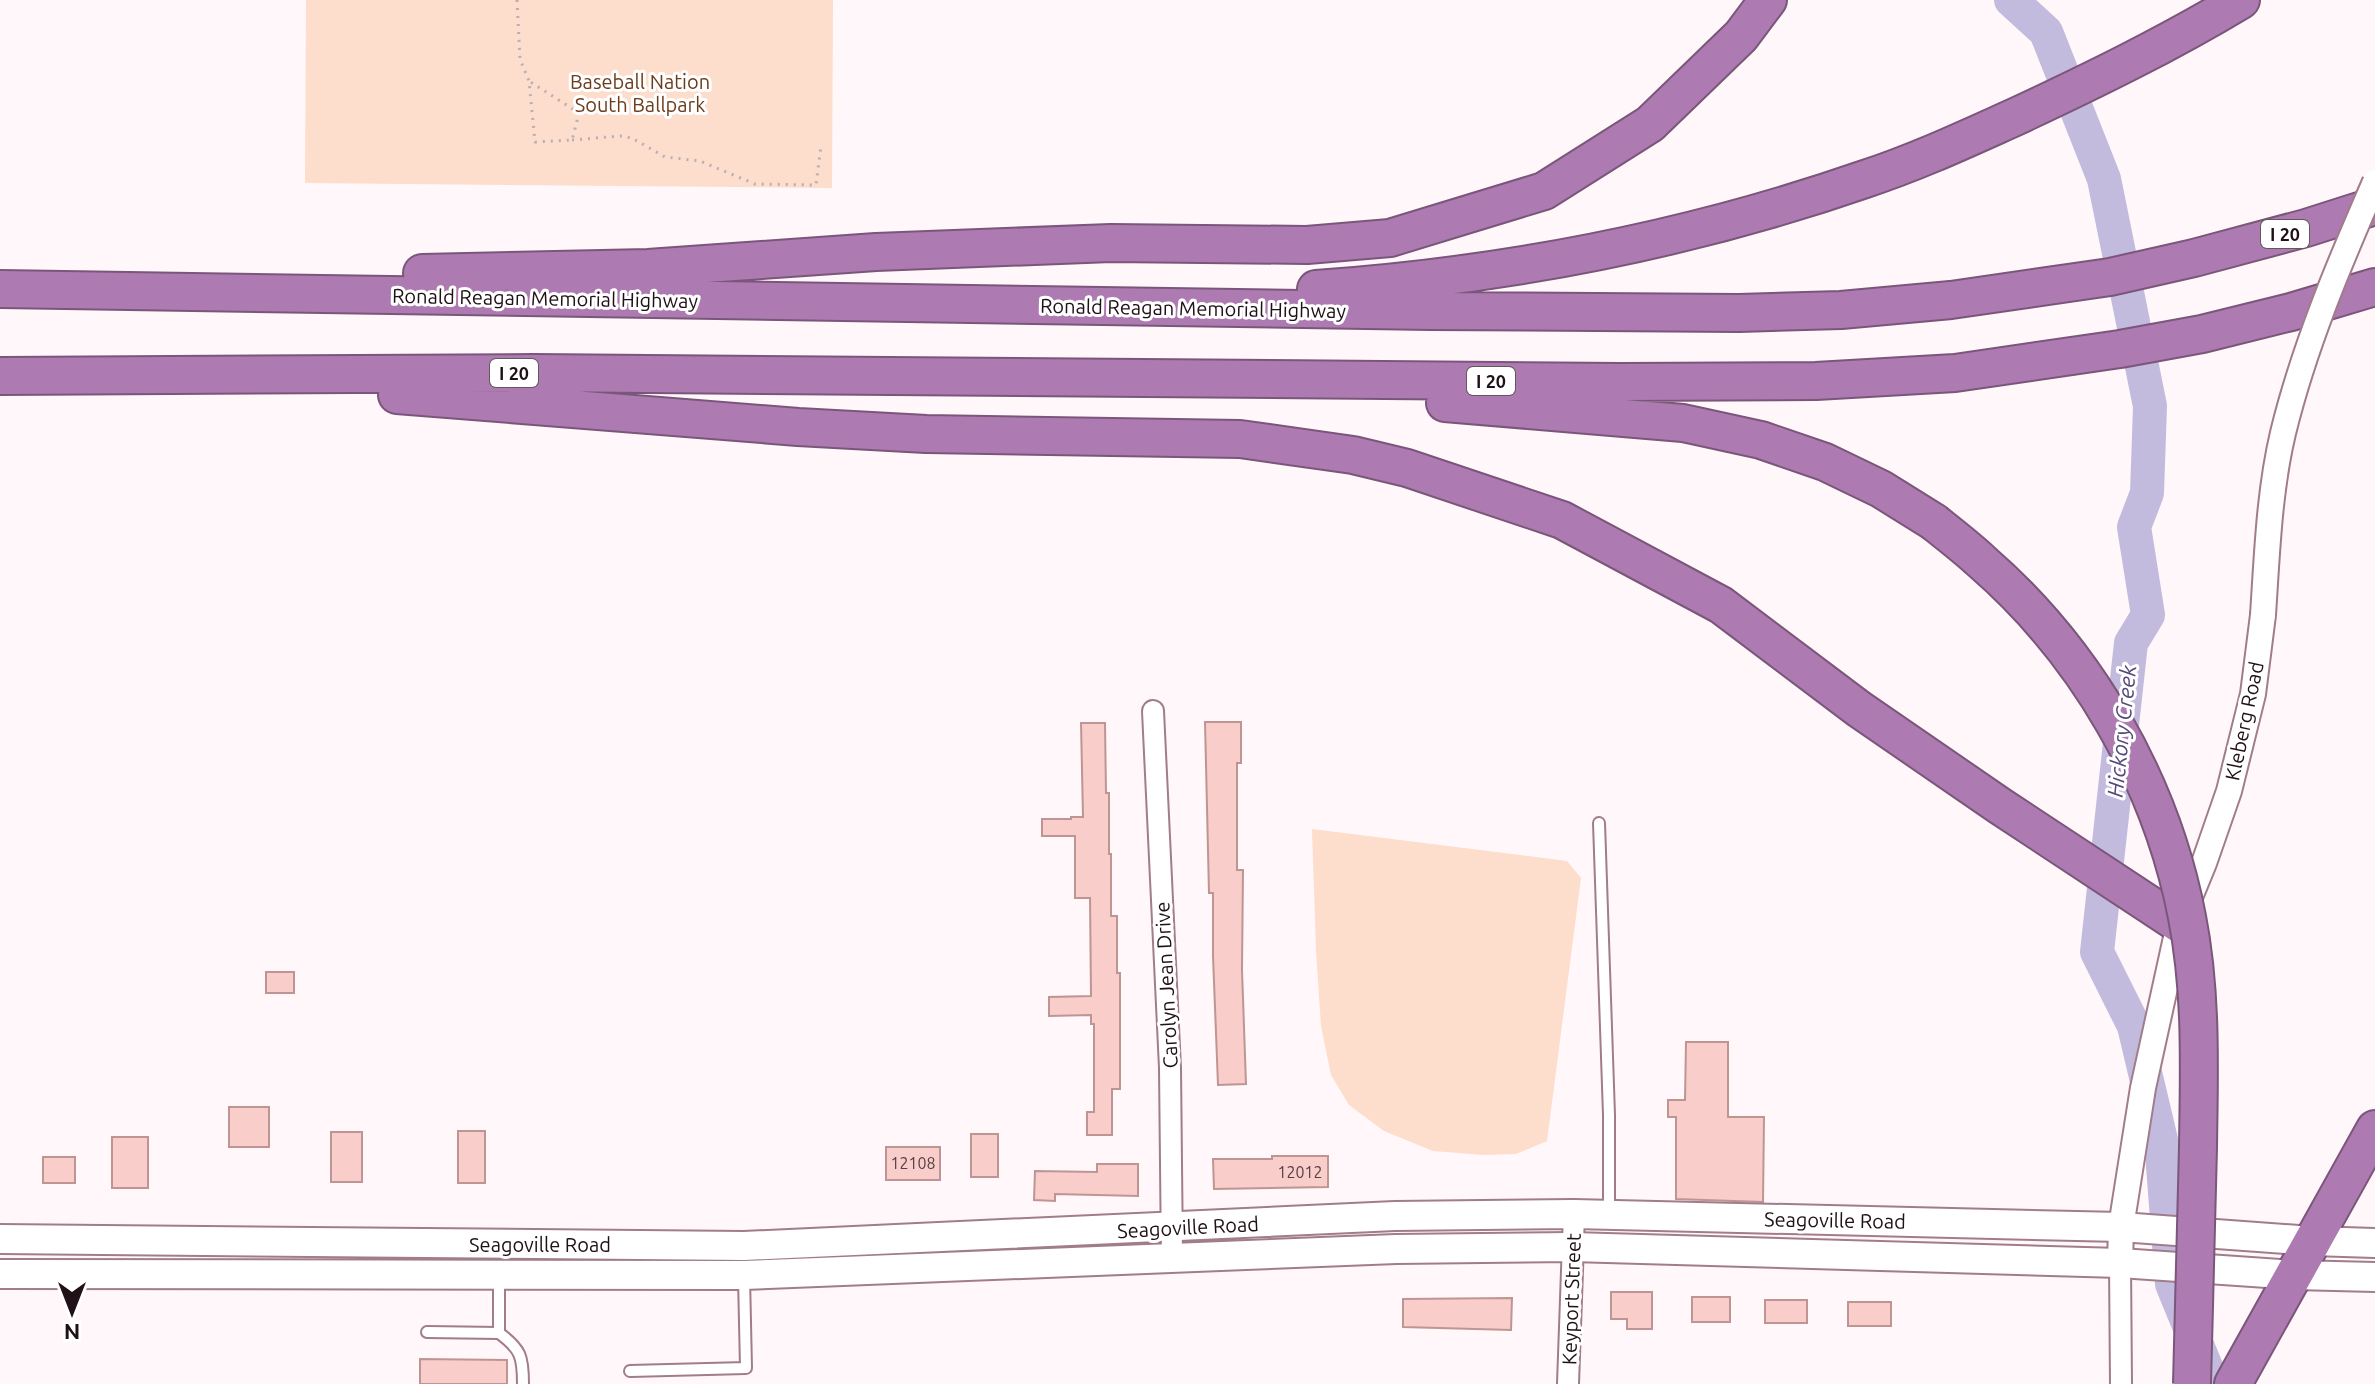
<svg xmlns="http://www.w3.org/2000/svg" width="2375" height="1384" viewBox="0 0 2375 1384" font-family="Ubuntu,sans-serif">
<rect width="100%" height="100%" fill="#fff7fa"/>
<!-- green -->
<path fill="#fdddcb" d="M306 0H833L832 188 305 183Z
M1312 829 1567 861 1581 878 1547 1141 1516 1154 1484 1155 1433 1151 1384 1131 1349 1105 1331 1075 1321 1026 1316 950Z"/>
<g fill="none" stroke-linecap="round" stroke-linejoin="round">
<!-- river -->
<path stroke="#c2bbde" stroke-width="34" d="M2011 0 2046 32 2104 179 2150 406 2147 493 2134 527 2148 615 2131 643 2097 952 2134 1026 2161 1140 2172 1284 2213 1384"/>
</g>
<!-- building -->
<path fill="#f9cdca" stroke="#be9592" stroke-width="2" d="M1205 722H1241V763H1237V870H1243L1242 970 1246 1084 1218 1085 1213 956V893H1209Z
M1081 723H1105L1106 793H1109V854H1111V916H1117V973H1120V1089H1112V1135H1087V1112H1094V1024H1091V1015L1049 1016V997L1091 996 1090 898H1075V836H1042V819H1071V817H1083Z
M266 972H294V993H266Z
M1686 1042H1728V1117H1764L1763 1202 1676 1199V1117H1668V1100H1685Z
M229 1107H269V1147H229Z
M458 1131H485V1183H458Z
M331 1132H362V1182H331Z
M971 1134H998V1177H971Z
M112 1137H148V1188H112Z
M886 1147H940V1180H886Z
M1272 1156H1328V1187L1214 1189 1213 1159H1272Z
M43 1157H75V1183H43Z
M1097 1164H1138V1196L1055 1194V1201L1034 1200 1035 1171 1097 1172Z
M1611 1292H1652V1329H1627V1319H1611Z
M1692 1297H1730V1322H1692Z
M1512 1298 1511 1330 1403 1327V1299Z
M1765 1300H1807V1323H1765Z
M1848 1302H1891V1326H1848Z
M420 1359 507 1360V1384H420Z"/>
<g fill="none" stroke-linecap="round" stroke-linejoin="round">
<!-- service casing -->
<g stroke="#a17c8b" stroke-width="14">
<path id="service" d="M1599 823 1609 1115V1213
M427 1332 499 1333V1277
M499 1333C521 1349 523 1357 523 1384
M630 1371 746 1368 744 1277"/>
</g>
<!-- minor casing -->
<g stroke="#a17c8b" stroke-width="24">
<path id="minor" d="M1153 711 1170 1068 1172 1259
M2120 1263 2121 1384
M1568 1384 1574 1214"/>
</g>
<!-- tertiary casing -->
<g stroke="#a17c8b" stroke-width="28">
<path id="tertiary" d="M2120 1263 2121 1227 2143 1088 2179 924 2204 863 2229 791 2253 694 2263 615"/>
</g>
<!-- secondary casing -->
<g stroke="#a17c8b" stroke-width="32">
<path id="secondary" d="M0 1239 744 1246 1395 1216 1574 1214 2121 1227 2312 1241 2375 1243
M0 1274 744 1275 1396 1249 1572 1247 2120 1263 2294 1275 2375 1277"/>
</g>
<!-- motorway casing -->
<g stroke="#7b567b" stroke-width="40">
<path id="motorway" d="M422 273 648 268 876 252 1111 243 1307 245 1390 238 1544 191 1650 124 1741 36 1768 0
M0 289 1430 311 1739 313 1841 310 1951 300 2110 277 2194 258 2306 228 2375 206
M1316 289C1501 276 1689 240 1865 179 1917 162 1966 139 2015 117 2092 81 2168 44 2241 0
M0 376 534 373 1620 382 1816 381 1955 373 2120 349 2202 334 2291 312 2375 287
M397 395 798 427 926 434 1240 439 1353 455 1407 468 1562 520 1721 605 1859 709 2000 806 2179 924
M1445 403 1683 423 1761 440 1825 462 1881 489 1934 522
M2233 1384 2375 1129"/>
</g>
<!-- path -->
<path stroke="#b9afb3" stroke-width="3" stroke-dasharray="2 6" stroke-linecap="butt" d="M517 0 520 59 529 81 535 142 572 140 579 113 529 81
M572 140 620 136 632 138 665 157 700 161 755 184 816 185 821 146"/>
<!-- service -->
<use href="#service" stroke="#fff" stroke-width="10"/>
<!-- minor -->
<use href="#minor" stroke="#fff" stroke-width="20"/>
<!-- tertiary -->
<use href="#tertiary" stroke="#fff" stroke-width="24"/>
<!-- secondary -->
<use href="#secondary" stroke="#fff" stroke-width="28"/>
<!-- motorway -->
<use href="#motorway" stroke="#ad7bb1" stroke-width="36"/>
<!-- tertiary-bridge casing -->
<g stroke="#a17c8b" stroke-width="28" stroke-linecap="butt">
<path id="tertiary-bridge" d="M2263 615C2267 555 2269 492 2283 433 2304 347 2339 264 2375 182"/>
</g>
<!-- motorway-bridge casing -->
<g stroke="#7b567b" stroke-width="40" stroke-linecap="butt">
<path id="motorway-bridge" d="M1934 522C1950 535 1966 547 1981 561 2086 652 2161 781 2187 917 2202 993 2199 1071 2198 1147 2196 1226 2194 1305 2192 1384"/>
</g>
<!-- tertiary-bridge -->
<use href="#tertiary-bridge" stroke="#fff" stroke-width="24"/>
<!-- motorway-bridge -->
<use href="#motorway-bridge" stroke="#ad7bb1" stroke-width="36"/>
</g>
<g text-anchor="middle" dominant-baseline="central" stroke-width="6" stroke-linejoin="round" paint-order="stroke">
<!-- number labels -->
<g font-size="16" fill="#564044">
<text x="913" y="1163">12108</text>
<text x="1300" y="1172">12012</text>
</g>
<!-- shield labels -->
<g fill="#fff" stroke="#62585d" stroke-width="2">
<rect x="2261" y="220" width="48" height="28" rx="6"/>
<rect x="490" y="359" width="48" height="28" rx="6"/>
<rect x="1467" y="367" width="48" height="28" rx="6"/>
</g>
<g font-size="18" font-weight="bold" fill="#1f1117">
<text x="2285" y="234">I 20</text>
<text x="514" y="373">I 20</text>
<text x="1491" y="381">I 20</text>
</g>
<!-- park labels -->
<g font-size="20" fill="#6c3d1d" stroke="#fff">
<text x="640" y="81">Baseball Nation<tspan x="640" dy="23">South Ballpark</tspan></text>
</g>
<!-- street labels -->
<g font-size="20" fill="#1f1117" stroke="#fff">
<text transform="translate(545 298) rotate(1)">Ronald Reagan Memorial Highway</text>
<text transform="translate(1193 308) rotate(1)">Ronald Reagan Memorial Highway</text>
<text transform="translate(2244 721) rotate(-78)">Kleberg Road</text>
<text transform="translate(1166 985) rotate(-93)">Carolyn Jean Drive</text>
<text transform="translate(1835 1220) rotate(1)">Seagoville Road</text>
<text transform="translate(1188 1227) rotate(-3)">Seagoville Road</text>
<text x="540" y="1244">Seagoville Road</text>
<text transform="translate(1571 1299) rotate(-88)">Keyport Street</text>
</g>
<!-- water labels -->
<g font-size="22" font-style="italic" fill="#554879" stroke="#fff">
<text transform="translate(2121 731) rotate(-84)">Hickory Creek</text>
</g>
</g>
<!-- north arrow -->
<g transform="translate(72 1312) rotate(180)" stroke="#ffffff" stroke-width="6" paint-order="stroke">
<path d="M0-6L14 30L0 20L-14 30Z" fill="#1f1117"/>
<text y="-12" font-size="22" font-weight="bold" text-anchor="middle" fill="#1f1117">N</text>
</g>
</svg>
